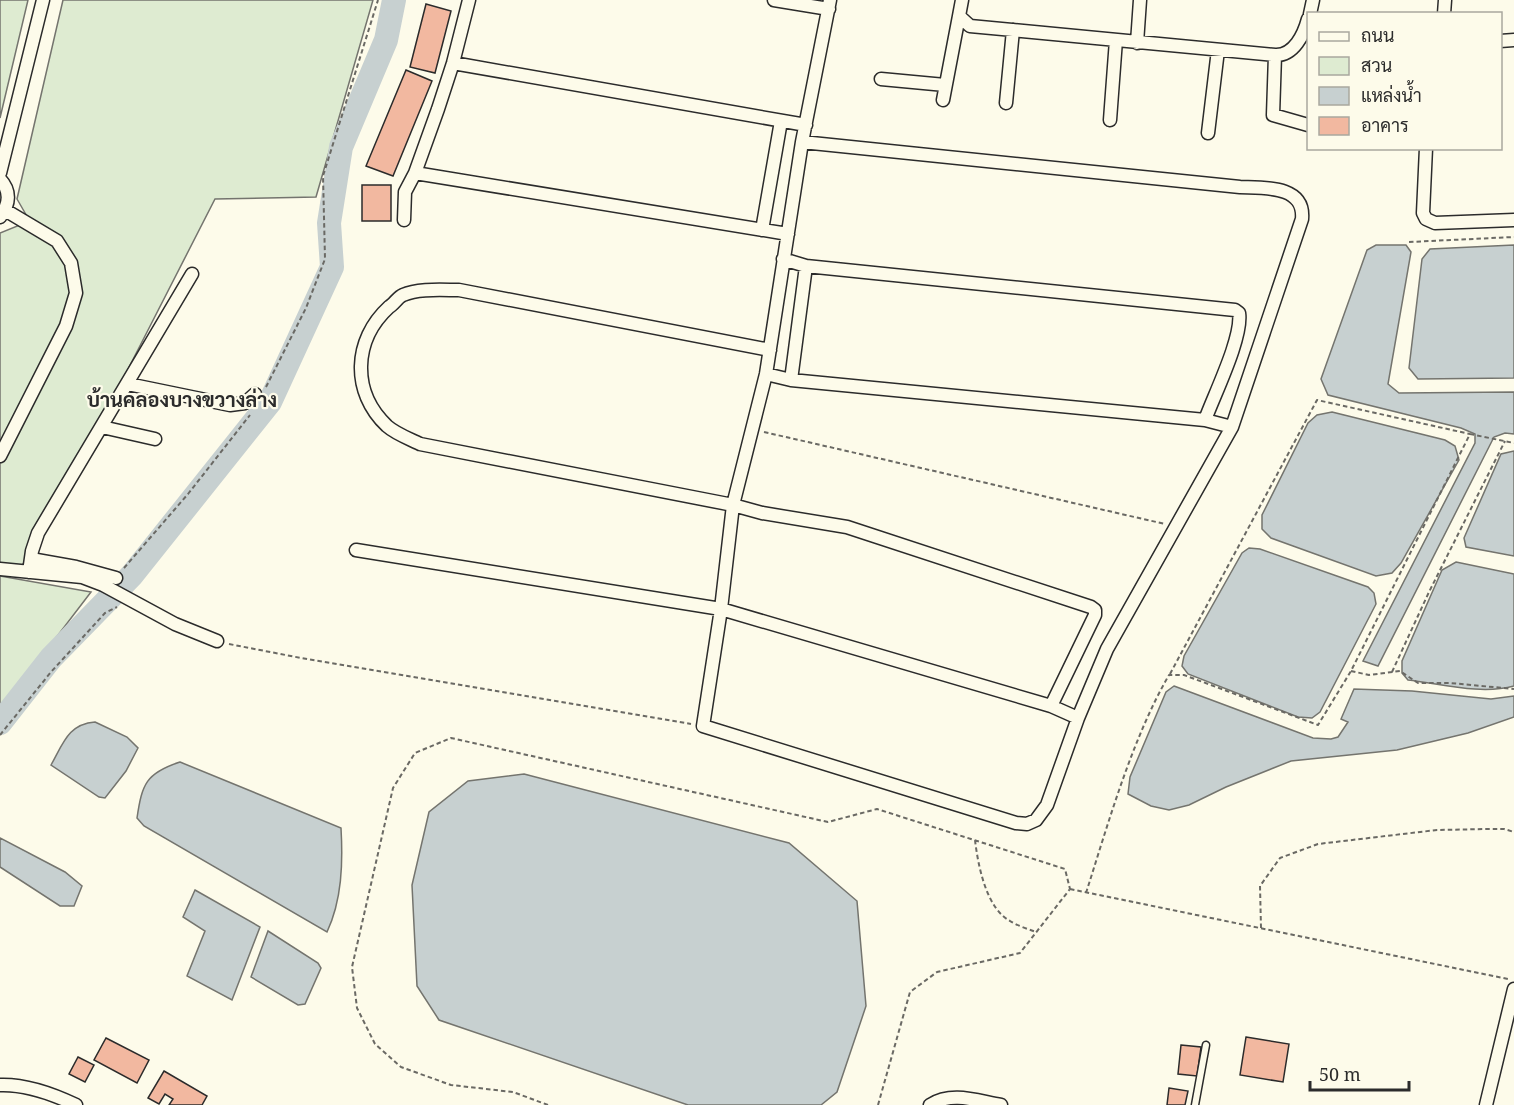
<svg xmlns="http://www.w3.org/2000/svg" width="1514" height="1105" viewBox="0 0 1514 1105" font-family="'Noto Serif',Sarabun,serif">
<rect width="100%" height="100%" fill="#fdfbea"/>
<!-- green -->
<path fill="#deebd1" stroke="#74746e" stroke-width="1.5" d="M0 0H28L0 118Z
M63 0H373L316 197 215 199 123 379 38 533 29 572 0 569V233L27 222 32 225 17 199Z
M0 576 91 592 0 711Z"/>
<!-- water -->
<path fill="#c7d0d0" stroke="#74746e" stroke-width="1.5" d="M1376 245H1406L1411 252 1388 384 1399 393 1514 392V434L1505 433 1494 437 1378 666 1363 661 1475 443V434L1461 428 1328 395 1321 379 1367 250Z
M1514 245V378L1418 379 1409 368 1422 259 1430 249Z
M1332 412 1445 440 1455 446 1459 460 1401 563 1392 573 1376 576 1271 538 1262 529V515L1308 423 1317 415Z
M1514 451V556L1466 547 1464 538 1501 454Z
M1249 548 1260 549 1368 587 1374 593 1376 604 1320 712 1312 718 1298 717 1188 674 1182 666 1184 656 1242 553Z
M1456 562 1514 574V686C1481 695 1442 684 1408 680L1402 673V661L1442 570Z
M1174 686 1313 738 1331 739 1338 737 1348 722 1341 719 1354 689 1412 691 1491 699 1514 696V717L1468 733 1397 750 1291 761 1226 787 1189 805 1169 810 1151 806 1128 794 1130 777 1166 692Z
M95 722 127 737 138 748 126 771 105 798 99 797 51 765C63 744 68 724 95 722Z
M180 762 341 828C343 863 342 900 327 932L144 826 137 818C142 784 146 773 180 762Z
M524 774 789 843 857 901 866 1006 837 1092 821 1105H688L439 1020 417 986 412 885 429 812 468 781Z
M0 838 65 872 82 886 74 906H60L0 867Z
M195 890 260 927 232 1000 187 976 205 931 183 917Z
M268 931 318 963 321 968 305 1004 298 1005 251 977Z"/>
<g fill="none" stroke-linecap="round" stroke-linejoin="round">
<!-- river -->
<path stroke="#c7d0d0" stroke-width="24" d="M0 723 51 658 132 575 270 402 332 267 329 223 341 147 386 40 394 0"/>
</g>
<!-- building -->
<path fill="#f2b8a0" stroke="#2b2b2b" stroke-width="1.5" d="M426 4 451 11 435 73 410 67Z
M406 70 432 81 393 176 366 166Z
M362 185H391V221H362Z
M1246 1037 1289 1044 1283 1082 1240 1075Z
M106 1038 149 1060 137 1083 94 1060Z
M1181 1045 1201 1047 1197 1076 1178 1074Z
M78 1057 94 1065 85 1082 69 1074Z
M164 1071 207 1096 202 1105H169L173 1099 165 1094 159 1104 148 1098Z
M1169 1088 1188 1091 1185 1105H1167Z"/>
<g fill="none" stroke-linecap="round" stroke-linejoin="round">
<!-- lane casing -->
<g stroke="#2b2b2b" stroke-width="9">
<path id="lane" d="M1195 1105 1206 1045"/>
</g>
<!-- street casing -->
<g stroke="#2b2b2b" stroke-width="15">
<path id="street" d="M774 0 829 9
M962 0 959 16 970 26 1275 55C1294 56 1304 34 1308 19
M1310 14 1313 0
M1444 14 1445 0
M1500 41 1514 40
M1137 43 1140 0
M1275 55 1273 115 1308 125
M453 63 806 125
M881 79 945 85
M943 100 959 16
M1006 103 1013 30
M1110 120 1116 40
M1208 133 1218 50
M802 142 1240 187C1264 188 1305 185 1302 219L1232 427 1107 649 1078 718 1047 805 1036 820 1027 824 1016 823 703 726 721 609 733 505 766 374 802 142 830 0
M1426 148 1423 213 1426 219 1435 223 1514 220
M0 173 43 0
M415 173 788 234
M0 179C11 191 10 204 0 217
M404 220 405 192 415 173 438 109 453 63 469 0
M762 230 781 121
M783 259 806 266 1235 310 1239 313C1243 337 1214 395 1205 420
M770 350 459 290C443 290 418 288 403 295 398 297 394 304 389 307 353 340 351 392 387 426 396 434 410 439 420 444L733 505 762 513 847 527 1091 607 1095 610V615L1051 706
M766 374 791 380 1205 420 1232 427
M791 380 806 266
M128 384 230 405 245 403 255 394
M102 427 155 439
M0 456 66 326 76 293 71 263 57 241 5 210
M356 550 721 609 1051 706 1078 718
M31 559 76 567 116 578
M0 569 82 577 103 585 175 624 217 641
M29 572 32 551 38 533 192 274
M0 1085C26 1084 53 1094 76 1105
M930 1105C952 1091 977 1101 1001 1105
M1486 1105 1514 989"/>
</g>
<!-- path -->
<path stroke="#6a6964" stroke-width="2" stroke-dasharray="4.5 3" stroke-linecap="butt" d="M1409 242 1514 237
M266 387 306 308 325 259 323 176 378 0
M764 432 1165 524
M124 568 188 494 250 415
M229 644 301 658 691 724
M1351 671 1369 675 1400 671 1418 683H1450L1514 689
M1392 672 1429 592 1505 441
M1170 674 1317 400 1470 434
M0 735 51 672 105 613 117 607
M975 840C978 865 986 908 1010 921 1018 926 1028 929 1036 932
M1070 889 1508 979
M1086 893C1109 821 1132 739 1169 675H1184L1318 725 1351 671 1470 434 1514 443
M1261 928 1260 886 1280 858 1318 844 1437 830 1486 829H1504L1514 832
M548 1105 513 1092 451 1085 401 1067 375 1044 357 1008 352 967 393 788 415 753 451 738 828 822 877 809 1065 869 1070 889
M878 1105 910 992 937 972 1020 953 1070 889"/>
<!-- lane -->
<use href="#lane" stroke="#fdfbea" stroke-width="6"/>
<!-- street -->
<use href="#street" stroke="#fdfbea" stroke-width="12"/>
</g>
<g text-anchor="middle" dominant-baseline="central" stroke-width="4.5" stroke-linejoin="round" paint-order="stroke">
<!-- quarter labels -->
<g font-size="20" font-weight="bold" fill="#2b2b2b" stroke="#fdfbea">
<text x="182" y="399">บ้านคลองบางขวางล่าง</text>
</g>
</g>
<!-- legend -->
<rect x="1307" y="12" width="195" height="138" fill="#fdfbea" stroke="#a9a89e" stroke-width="1.5"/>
<rect x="1319" y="32" width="30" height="9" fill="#fdfbea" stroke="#a9a89e" stroke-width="1.5"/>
<text x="1361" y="42" font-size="18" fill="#2b2b2b">ถนน</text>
<rect x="1319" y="57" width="30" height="18" fill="#deebd1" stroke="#a9a89e" stroke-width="1.5"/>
<text x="1361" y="72" font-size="18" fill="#2b2b2b">สวน</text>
<rect x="1319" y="87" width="30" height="18" fill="#c7d0d0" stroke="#a9a89e" stroke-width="1.5"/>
<text x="1361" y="102" font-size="18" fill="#2b2b2b">แหล่งน้ำ</text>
<rect x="1319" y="117" width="30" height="18" fill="#f2b8a0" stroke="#a9a89e" stroke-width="1.5"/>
<text x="1361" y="132" font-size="18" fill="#2b2b2b">อาคาร</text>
<!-- scale -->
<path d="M1310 1081v9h99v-9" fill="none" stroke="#2b2b2b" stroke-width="3"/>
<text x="1319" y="1081" font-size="18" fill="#2b2b2b" stroke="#fdfbea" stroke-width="4.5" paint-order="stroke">50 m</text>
</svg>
